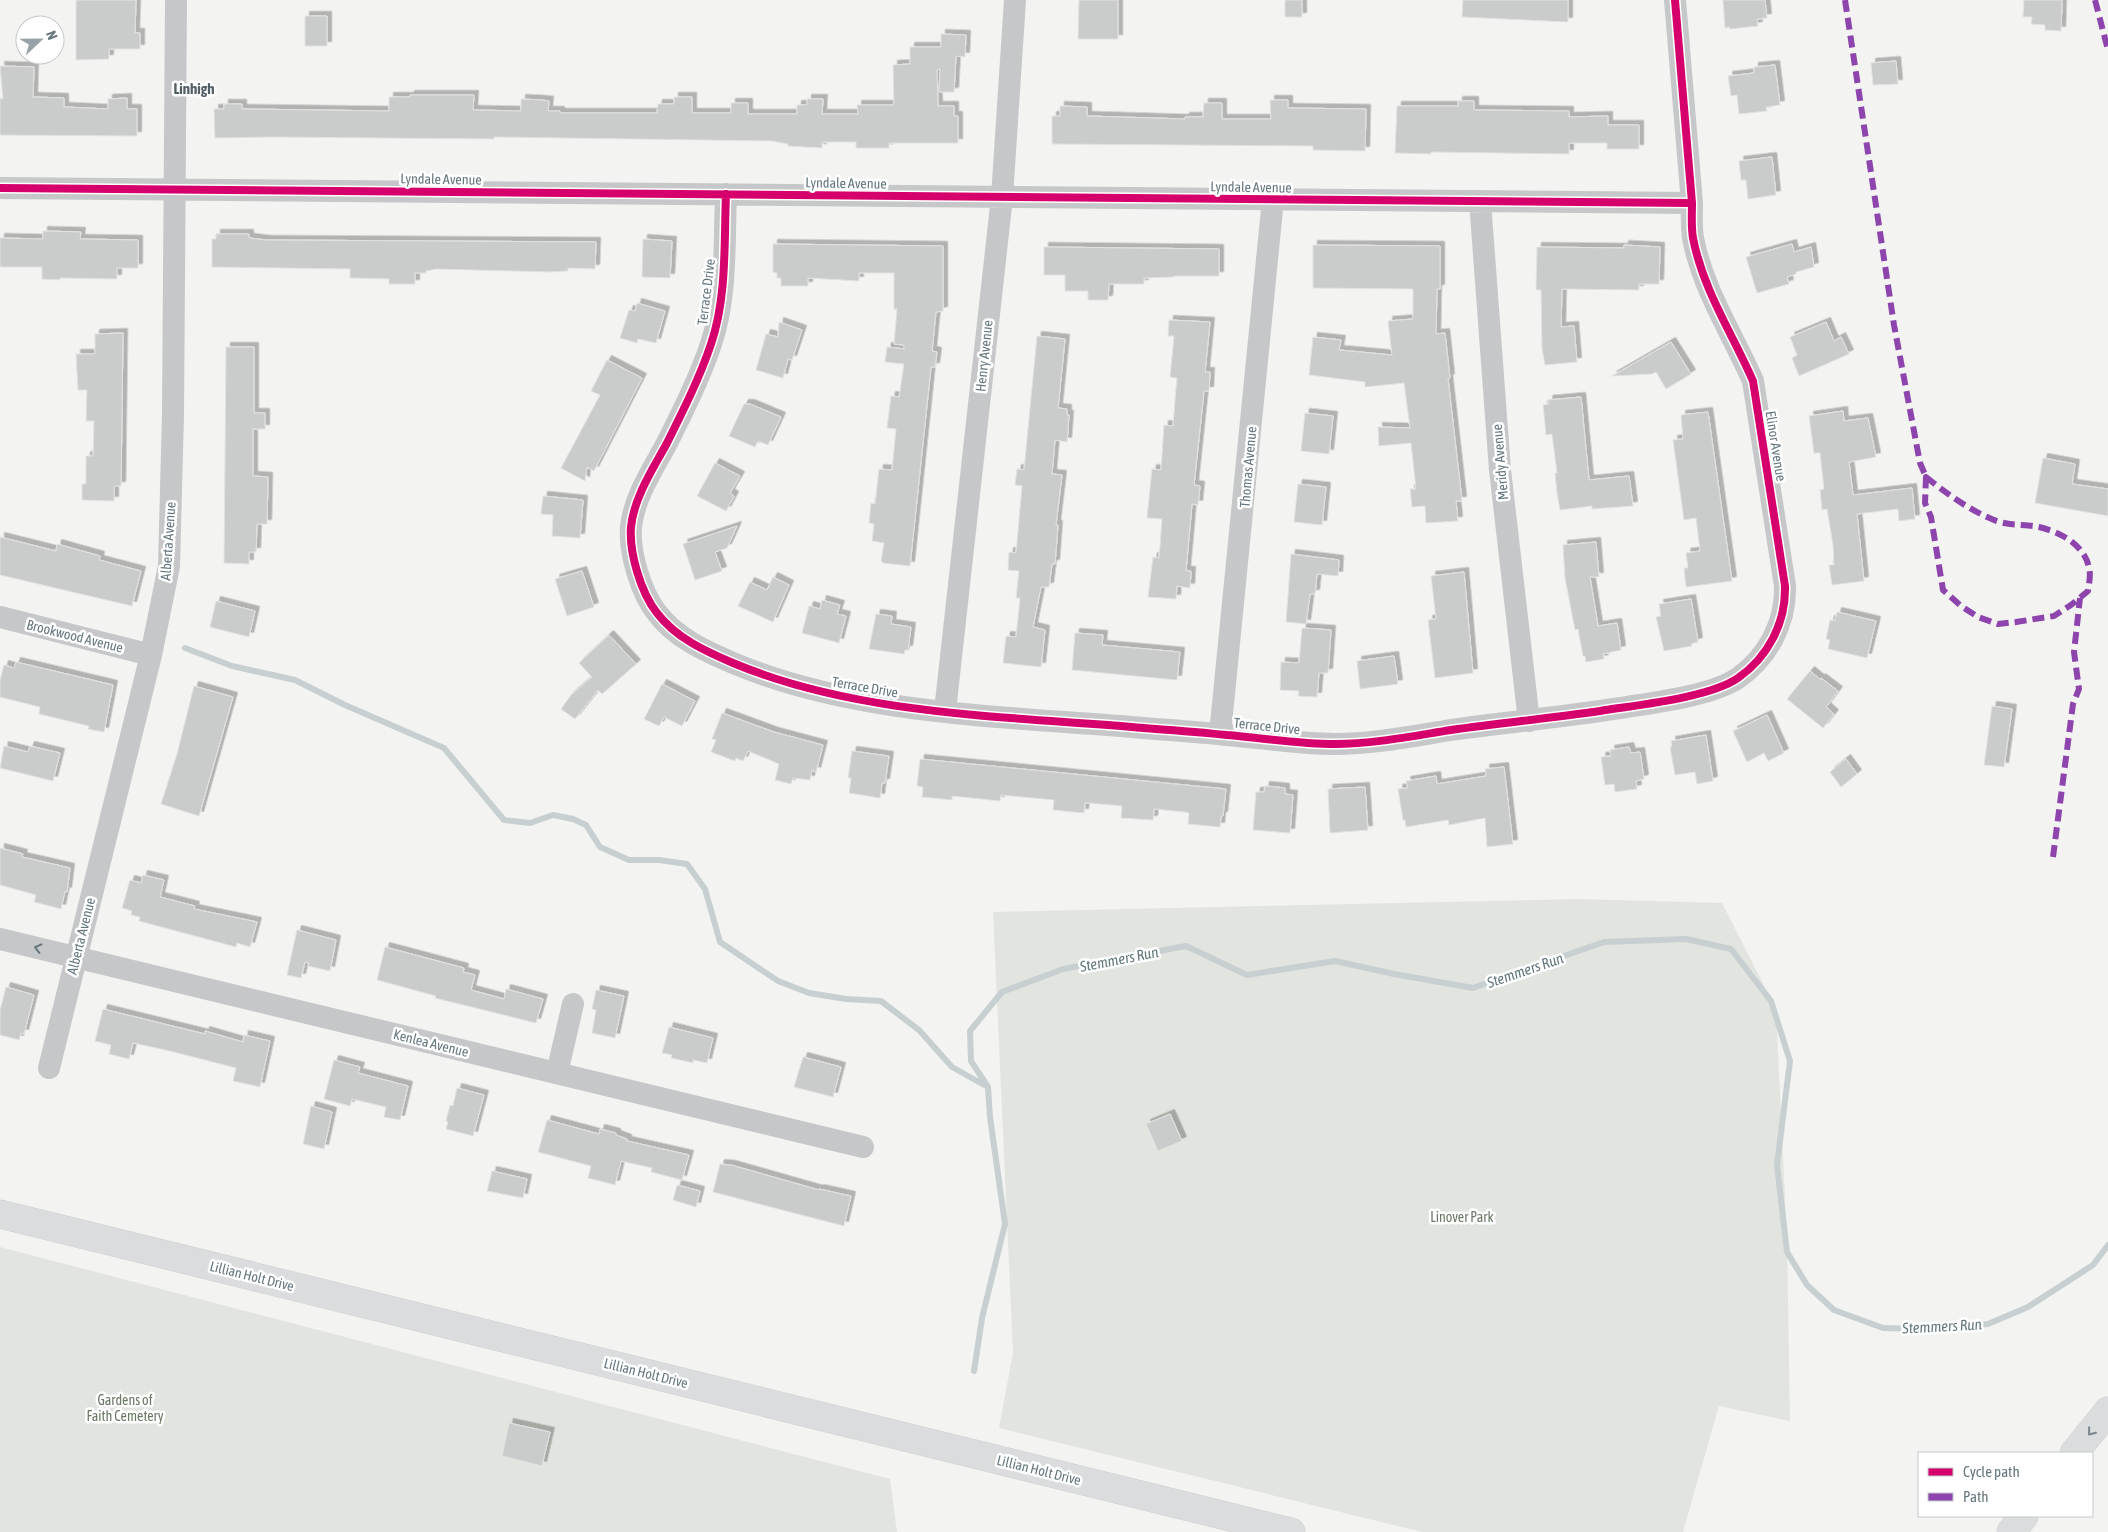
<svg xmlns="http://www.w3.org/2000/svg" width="2108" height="1532" viewBox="0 0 2108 1532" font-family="'Asap Condensed',sans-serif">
<defs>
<filter id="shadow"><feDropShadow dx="4.5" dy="-4.5" stdDeviation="0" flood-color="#0004"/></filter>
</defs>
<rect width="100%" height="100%" fill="#f3f3f2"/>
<!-- green -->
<path fill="#e2e5df" d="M1578 899 1722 903 1776 1009 1787 1241 1790 1421 1719 1406 1683 1532H1422L999 1428 1013 1353 993 912Z
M0 1247 890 1479 897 1532H0Z"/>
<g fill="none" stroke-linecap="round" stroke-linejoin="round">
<!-- stream -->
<path stroke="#c7cfd0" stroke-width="6" d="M185 648 232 666 295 680 345 705 444 748 504 820 530 823 553 815 573 819 586 825 600 847 629 860H659L687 864 705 889 720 942 778 981 809 993 846 999 881 1001 919 1030 952 1067 986 1086
M974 1371 982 1318 1005 1224 990 1117 988 1087 971 1061 970 1031 1002 992 1063 969 1186 946 1247 975 1335 961 1394 974 1473 988 1604 942 1686 939 1731 949 1771 1001 1790 1061 1777 1165 1787 1252 1807 1285 1834 1310 1883 1328 1922 1329 1988 1324 2028 1307 2093 1265 2108 1245"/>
</g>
<!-- building -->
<path fill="#cacbcb" stroke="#e2e2e2" filter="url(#shadow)" d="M76 0H136L135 33H140V49H109V59L76 60Z
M1079 0H1118V39H1078Z
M1285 0H1302V17H1285Z
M1463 0H1568V22L1462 17Z
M1723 0H1765L1767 18 1757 19 1758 26 1730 29 1729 27 1725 28Z
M2024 0H2062L2061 31 2045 30V25L2031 24 2032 17H2023Z
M305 16H327V46H305Z
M941 34 966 35 965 57 956 56 954 92H939L940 69 937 70 938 106H954V116H958V143H889V148H856V142H822V148L788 146V144L772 141 494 137V139L271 137 215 138 214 109H224V104H242V109L389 111V97H410V95H474L473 110 521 111V99L541 100 549 101 548 111H560V113H657L658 104H674V97H692V113H731V103H748V114H797V105H807V99H823L822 114H858L857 105H894L893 65 910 64V47H941Z
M1896 61 1898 84 1873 85 1871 63Z
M1775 65 1780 105 1766 107 1767 111 1739 114 1737 95 1731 96 1728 76 1754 73V67Z
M0 66 34 67 33 97 64 98V107L108 109V99L127 98V109H137V136L0 135V98L3 99Z
M1270 100H1288V108L1366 109 1365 151 1313 150V146L1052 144V116H1060V106L1087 107V116L1185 119V117H1203L1204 103H1222V119H1271Z
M1458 101H1474V110L1569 111V117L1608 116V125H1639V149H1607V143H1569V154L1431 152V154L1395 153 1397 106H1458Z
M1772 157 1776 195 1748 199 1746 180H1741L1739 161Z
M43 231 81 232 80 239 138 240V268H117V279L60 278V280L42 279V267H0V238L43 239Z
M216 234H249V238L266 240 596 242 595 269 568 268V271L551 272 436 269 426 271V273H415V284H389V279L350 278V269L212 267V239H216Z
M643 239 672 241 670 278 642 277Z
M773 244 943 246V311L936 312 932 351 937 352 935 367H931L910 566 883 563 881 561 884 543 872 541 874 524 869 523 871 503 875 504 879 469 892 470 896 429 887 428 891 396 899 397 904 364 885 362 887 347 904 349V345L894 344 897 309H894V273H859V281L808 278V286H781V278H777V273L773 272Z
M1792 244 1794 252 1811 247 1814 267 1796 272V274L1787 277 1789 284 1757 293 1746 257Z
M1313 245 1440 246V289H1437L1436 334 1445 333 1450 378 1448 379 1462 501H1456L1458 521 1426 523 1425 506 1412 507 1410 489H1416L1411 443 1379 446 1378 427 1410 428 1404 383 1365 387V382L1309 375 1313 337 1341 340 1339 350 1392 355 1388 321 1413 319V289L1313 288Z
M1624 245 1660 247 1659 284H1639V290L1562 289 1561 327 1574 326 1577 362 1545 365 1542 349 1541 290H1536L1537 247 1624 248Z
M1044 247 1219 249V276H1174V277L1144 278V284H1109L1108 300H1088V291H1065V275H1044Z
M637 303 665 311 656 343 638 339 637 343 620 338 629 310 635 311Z
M1169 320 1210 322 1205 372H1210L1209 391H1204L1194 485 1200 486 1198 505 1192 504 1186 571H1191L1190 588 1177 586 1176 599 1148 597 1153 557 1159 558 1162 519 1147 518 1152 469 1161 470 1164 425 1173 426 1176 388 1177 378 1170 377 1174 336H1168Z
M779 322 802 330 792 360 788 359 783 378 756 370 766 334 778 337Z
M1826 322 1834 341 1841 337 1849 354 1799 376 1792 358 1797 355 1790 337Z
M123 333 121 486H114V501L82 500V484H86V456H93L94 421H86L87 390H78L76 354H95V334Z
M1037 336 1065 339 1058 408 1067 409V415H1069L1067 442 1055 440 1052 474 1062 475 1056 525H1058L1055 564H1052L1049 587H1041L1033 627 1045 630 1041 667 1003 663 1006 636 1016 637 1020 598H1016L1019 571 1008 570 1009 552 1016 553 1022 486 1015 485 1017 469 1024 470Z
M1671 342 1691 374 1666 389 1656 372 1652 374 1612 376Z
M226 347H254V413H265V429H253V476L268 477 267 524H257L256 552H249V564L224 563Z
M607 360 642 378 594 471 587 467 585 481 561 468 600 395 591 391Z
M1581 397 1589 480 1629 476 1633 506 1592 509V506L1560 510 1557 493 1555 473H1557L1552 434 1546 435 1543 405 1549 404 1548 400Z
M744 404H750L781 417 768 445 758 441 755 447 729 436Z
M1843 411 1844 421 1868 418 1876 457 1849 462 1853 495 1912 488 1915 519 1899 521 1898 509 1857 514 1864 581 1832 585 1829 565H1834L1833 545 1827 509 1822 510 1820 490 1824 489 1820 453H1814L1809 416Z
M1708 412 1732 581 1686 587 1684 568H1688L1686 553 1700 551 1696 518 1684 520 1673 440 1683 439 1681 415Z
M1305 413 1333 416 1329 454 1301 451Z
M2043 458 2075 464 2072 484 2108 489V516L2035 503Z
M715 463 740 476 730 493 734 496 726 511 697 496Z
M1298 484 1326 487 1322 525 1294 522Z
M543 496 583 500 580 538 552 536 553 515 541 514Z
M737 526 727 548 715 552 722 571 695 580 683 544Z
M0 537 56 551 57 544 100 556 99 560 141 571 132 606 0 575Z
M1596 542 1599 577H1590L1598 626 1617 623 1621 650 1603 654 1604 659 1586 662 1585 656H1583L1578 629 1575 630 1565 578 1563 545Z
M1291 554 1339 560 1338 576 1317 574 1315 594H1310L1306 624 1286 622Z
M582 571 594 607 567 616 555 579Z
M1464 572 1473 673 1435 678 1428 620 1436 619 1431 576Z
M773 577 789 585 773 622 738 606 750 582 767 590Z
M1691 599 1698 642 1691 644 1692 646 1664 651 1656 617 1661 616 1659 604Z
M822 600 840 605 837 614 846 616 839 643 802 633 809 606 820 609Z
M216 601 255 611 249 637 210 627Z
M1837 612 1876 621 1867 658 1828 649 1830 640 1826 639 1830 620 1835 621Z
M876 614 892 616 891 624 911 627 908 650H905L904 654 869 649Z
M1302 628 1331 630 1328 673H1319L1317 697 1298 696 1299 691 1280 690 1281 662 1299 663Z
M1075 633 1103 635 1102 645 1180 652 1177 680 1072 670Z
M609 635 636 664 602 694 598 690 575 719 561 709 571 695 592 677 579 663Z
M1394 656 1398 684 1360 689 1357 661Z
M16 662 113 685 104 732 88 729 89 726 39 714 40 707 0 697V680L4 665 14 668Z
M1810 671 1821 680V678L1838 691 1826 707 1834 714 1823 728 1787 699Z
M662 684 695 701 682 726 664 717 659 726 644 719Z
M194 686 233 697 199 816 161 804 177 754Z
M1992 706 2012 709 2004 767 1984 765Z
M722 713 774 732 823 745 816 772 812 770 810 780 793 778 791 784 775 780 779 764 748 751 743 761 736 758 735 761 711 752 716 740 712 739Z
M1767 715 1784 753 1768 761 1764 753 1747 762 1733 731Z
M1706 735 1713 781 1697 784 1695 772 1675 775 1670 747H1672L1671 741Z
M4 746 28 752 30 746 60 753 53 781 0 768Z
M1629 747 1631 753 1640 752 1644 779 1636 781 1637 789 1615 792 1614 784 1605 785 1601 757 1611 756 1610 750Z
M852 751 889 756 885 783H882L880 798 849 793 851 778H848Z
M920 759 1226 789 1223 816H1221L1220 827 1188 824 1189 813 1185 812 1154 809 1153 820 1121 818 1122 806 1089 803H1085L1084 813 1053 810 1054 800 1001 795 1000 801 952 796V800L922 797 923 787 917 786Z
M1846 759 1857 774 1841 787 1830 772Z
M1504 767 1513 844 1487 847 1485 818 1449 825 1448 820 1406 827 1405 820H1403L1398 789 1408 788 1406 781 1436 776 1437 784 1486 776 1485 769Z
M1265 786 1285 788V794L1293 795 1290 833 1253 830 1256 792H1264Z
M1365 787 1368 830 1330 833 1328 789Z
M0 848 23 854 22 857 70 868 67 892 65 891 61 909 34 902 36 895 0 885Z
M143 875 164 880 160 897 195 906 194 909 257 922 250 947 237 943 236 947 139 921 140 917 131 915 132 911 122 908 130 880 141 883Z
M297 930 336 940 330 971 308 966 309 963 305 962 301 978 287 975Z
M385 947 464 968 463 972 475 975 471 990 504 999 506 989 543 999 536 1023 435 998 436 996 377 980Z
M6 987 34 995 24 1034 21 1033 19 1040 0 1035V1010Z
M596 990 624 996 615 1038 592 1033 596 1010 592 1009Z
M103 1009 205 1034V1031L243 1042 244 1035 270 1041 260 1087 233 1081 236 1068 170 1051 133 1043 129 1059 109 1054 111 1045 95 1041Z
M669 1027 713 1038 707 1063 693 1060V1063L671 1058 672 1055 662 1053Z
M803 1057 841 1067 833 1097 794 1087Z
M334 1060 360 1067 358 1073 408 1086 400 1120 384 1117 386 1107 352 1099 350 1106 324 1099Z
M457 1088 484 1095 473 1136 446 1129 448 1122 446 1121 450 1105 453 1106Z
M311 1106 332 1112 324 1149 303 1144Z
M1170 1114 1182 1141 1158 1151 1146 1124Z
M547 1120 599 1134 600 1129 616 1133V1135L627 1139V1141L689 1155 682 1180 651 1172 652 1168 621 1161 615 1185 588 1178 591 1166 538 1152Z
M720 1164 731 1165 819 1190V1189L851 1196 844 1226 713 1192Z
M492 1171 527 1179 523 1198 487 1191Z
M677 1185 700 1191 696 1207 673 1200Z
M509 1423 550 1432 542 1466 502 1456Z"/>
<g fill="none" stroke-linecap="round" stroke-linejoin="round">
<!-- secondary casing -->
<g stroke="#cfd0d0" stroke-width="29">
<path id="secondary" d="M0 1214 1291 1532"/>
</g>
<!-- highway casing -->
<g stroke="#cfcfcf" stroke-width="29">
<path id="highway" d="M2074 1453 2108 1411
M2011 1532 2024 1516"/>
</g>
<!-- street -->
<path stroke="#c5c7c8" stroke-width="22" d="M0 188 1692 203
M726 194C724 243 727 297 711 344 700 377 683 411 667 443 653 469 634 497 631 527 629 553 641 593 657 613 676 638 705 651 733 663 859 716 1008 716 1144 728 1171 730 1199 732 1227 735 1263 738 1299 744 1335 744 1373 744 1413 736 1451 730 1501 723 1551 718 1600 711 1636 705 1709 698 1738 678 1768 657 1786 623 1785 586L1753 381C1732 333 1703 290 1693 238 1691 227 1692 214 1692 203L1675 0
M1480 201 1500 470 1529 721
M0 617 151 655
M945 711 1002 197 1015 0
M1220 734 1273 199
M0 939 863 1147
M49 1068 151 655 169 566 173 414 176 0
M557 1073 573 1004"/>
<!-- secondary -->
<use href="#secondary" stroke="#dbdcdd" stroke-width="28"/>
<!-- highway -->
<use href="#highway" stroke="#dbdcdd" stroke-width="28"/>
<!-- quiet -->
<path stroke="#8e44ad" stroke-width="6" stroke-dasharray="12 6" stroke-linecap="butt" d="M1845 0 1894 325 1920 463 1926 477
M2095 0 2108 50
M1926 477C1946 493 1969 510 1994 520 2008 526 2024 524 2039 527 2060 532 2085 545 2089 568 2091 575 2089 584 2088 591L2071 605 2054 616 2016 622 1998 624 1978 617 1961 606 1943 590 1931 517 1925 503Z
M2053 857 2073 704 2079 689 2074 652 2080 598"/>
<!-- cycleway casing -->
<g stroke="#fff" stroke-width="11">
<path id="cycleway" d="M0 188 1692 203
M726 194C724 243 727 297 711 344 700 377 683 411 667 443 653 469 634 497 631 527 629 553 641 593 657 613 676 638 705 651 733 663 859 716 1008 716 1144 728 1171 730 1199 732 1227 735 1263 738 1299 744 1335 744 1373 744 1413 736 1451 730 1501 723 1551 718 1600 711 1636 705 1709 698 1738 678 1768 657 1786 623 1785 586L1753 381C1732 333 1703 290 1693 238 1691 227 1692 214 1692 203L1675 0"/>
</g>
<!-- cycleway -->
<use href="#cycleway" stroke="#d6006c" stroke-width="8"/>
</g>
<!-- one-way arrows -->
<defs><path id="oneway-chevron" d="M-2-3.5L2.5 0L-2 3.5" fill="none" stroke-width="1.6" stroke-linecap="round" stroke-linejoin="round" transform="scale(1.25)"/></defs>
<use stroke="#66777f" href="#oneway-chevron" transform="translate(38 948) rotate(-166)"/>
<use stroke="#78868d" href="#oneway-chevron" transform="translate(2091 1432) rotate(129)"/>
<g text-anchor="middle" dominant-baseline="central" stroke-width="5" stroke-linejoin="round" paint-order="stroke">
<!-- street labels -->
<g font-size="14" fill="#66777f" stroke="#fff">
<text transform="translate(441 179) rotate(1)">Lyndale Avenue</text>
<text transform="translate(846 183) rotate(1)">Lyndale Avenue</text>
<text transform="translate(1251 187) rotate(1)">Lyndale Avenue</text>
<text transform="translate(706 292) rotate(-83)">Terrace Drive</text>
<text transform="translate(984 356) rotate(-84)">Henry Avenue</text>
<text transform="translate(1776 446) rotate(81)">Elinor Avenue</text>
<text transform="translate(1500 462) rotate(-95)">Meridy Avenue</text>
<text transform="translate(1248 467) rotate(-85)">Thomas Avenue</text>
<text transform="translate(168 541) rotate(-86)">Alberta Avenue</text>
<text transform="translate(75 636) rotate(14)">Brookwood Avenue</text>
<text transform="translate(865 687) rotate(10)">Terrace Drive</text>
<text transform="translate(1267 726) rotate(6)">Terrace Drive</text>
<text transform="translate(81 936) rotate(-76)">Alberta Avenue</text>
<text transform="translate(431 1043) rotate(14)">Kenlea Avenue</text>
<text transform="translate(252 1276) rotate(14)">Lillian Holt Drive</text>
<text transform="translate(646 1373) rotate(14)">Lillian Holt Drive</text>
<text transform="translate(1039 1470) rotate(14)">Lillian Holt Drive</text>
</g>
<!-- park labels -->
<g font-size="14" fill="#6a7764" stroke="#fff">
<text x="1462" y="1217">Linover Park</text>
<text x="125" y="1400">Gardens of<tspan x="125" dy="16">Faith Cemetery</tspan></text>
</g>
<!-- neighbourhood labels -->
<g font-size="15" font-weight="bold" fill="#535f65" stroke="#fff">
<text x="194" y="88">Linhigh</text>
</g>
<!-- water labels -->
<g font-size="15" font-style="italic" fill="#62787c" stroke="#fff">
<text transform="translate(1119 959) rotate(-11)">Stemmers Run</text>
<text transform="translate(1525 970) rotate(-19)">Stemmers Run</text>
<text transform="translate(1942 1326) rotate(-3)">Stemmers Run</text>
</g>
</g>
<!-- legend -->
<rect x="1918" y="1452" width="175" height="65" fill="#ffffff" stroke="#c2c9cc"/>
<rect x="1928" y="1468" width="25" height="8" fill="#d6006c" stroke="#c2c9cc"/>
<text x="1963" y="1477" font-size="15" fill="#66777f">Cycle path</text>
<rect x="1928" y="1493" width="25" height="8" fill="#8e44ad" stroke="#c2c9cc"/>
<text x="1963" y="1502" font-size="15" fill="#66777f">Path</text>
<!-- north arrow -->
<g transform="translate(40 40) rotate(68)"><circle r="24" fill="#ffffff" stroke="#c2c9cc"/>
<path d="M0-4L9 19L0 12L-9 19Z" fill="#97a2a7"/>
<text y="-8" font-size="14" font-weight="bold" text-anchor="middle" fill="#66777f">N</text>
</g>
</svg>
